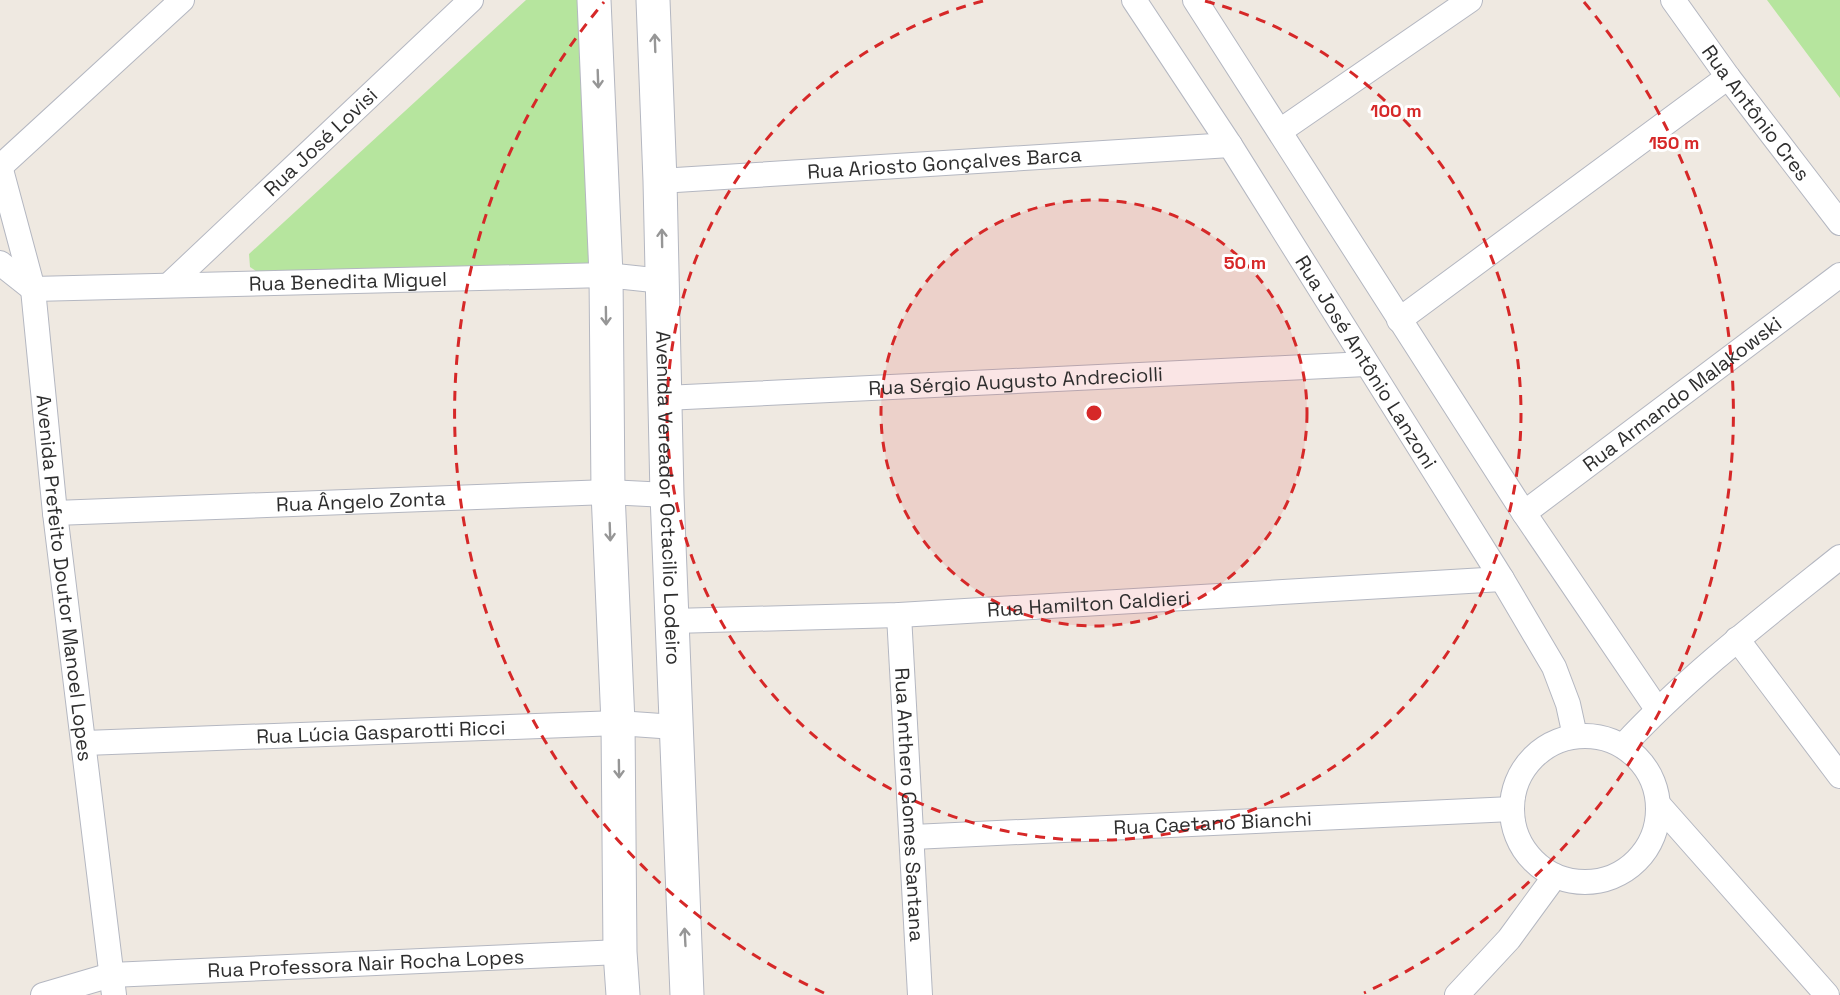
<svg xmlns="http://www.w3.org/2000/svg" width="1840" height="995" viewBox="0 0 1840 995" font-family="'Space Grotesk',sans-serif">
<rect width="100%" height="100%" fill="#efe9e1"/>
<!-- green -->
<path fill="#b6e59e" d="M526 0H587L595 263 265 277 250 267 249 254Z
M1767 0H1840V98Z"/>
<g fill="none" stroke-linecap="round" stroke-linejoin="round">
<!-- street casing -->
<g stroke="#b4b7c1" stroke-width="26">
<g id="street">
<path id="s1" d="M1134 0 1230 145 1502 579 1554 667 1568 704 1575 736"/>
<path d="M1195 0 1524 513 1657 709"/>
<path id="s2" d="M1673 0 1728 77 1840 223"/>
<path d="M1280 131 1470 0"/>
<path id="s3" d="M0 166 33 289 55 513 114 995"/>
<path d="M0 167 182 0"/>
<path id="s4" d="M660 181 1230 145"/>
<path id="s5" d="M0 263 33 289 606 275 663 281"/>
<path id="s6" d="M170 284 471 0"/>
<path d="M1399 320 1728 77"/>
<path id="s7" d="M665 398 1366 364"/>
<path id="s8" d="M55 513 608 492 667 495"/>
<path id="s9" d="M1524 513 1840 275"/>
<path id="s10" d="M899 615 920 995"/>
<path id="s11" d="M673 621 899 615 1502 579"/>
<path d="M1737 639 1840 776"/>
<circle cx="1585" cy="809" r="73"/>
<path id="s12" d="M85 743 618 723 675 727"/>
<path d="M1623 746C1688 676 1765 617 1840 557"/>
<path d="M1658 804 1827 995"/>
<path id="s13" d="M913 837 1512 809"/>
<path id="s14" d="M43 995 111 975 620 952"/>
<path d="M1457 995 1509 939 1555 876"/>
</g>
</g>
<!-- secondary casing -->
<g stroke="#b4b7c1" stroke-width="35">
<g id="secondary">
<path d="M594 0 606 275 608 492 618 723 620 952 623 995"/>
<path id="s15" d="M653 0 660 181 667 495 687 995"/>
</g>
</g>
<!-- street -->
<use href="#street" stroke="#fff" stroke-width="24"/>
<!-- secondary -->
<use href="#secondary" stroke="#fff" stroke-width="33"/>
</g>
<!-- one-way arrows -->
<defs><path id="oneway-shaft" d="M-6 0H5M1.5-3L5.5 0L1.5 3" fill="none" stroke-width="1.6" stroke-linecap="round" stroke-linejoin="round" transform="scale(1.5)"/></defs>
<g stroke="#969696">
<use href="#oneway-shaft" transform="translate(655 43) rotate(-92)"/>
<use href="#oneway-shaft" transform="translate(598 79) rotate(88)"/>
<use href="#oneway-shaft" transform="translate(662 238) rotate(-91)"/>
<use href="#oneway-shaft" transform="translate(606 316) rotate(89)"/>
<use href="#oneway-shaft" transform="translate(610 532) rotate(88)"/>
<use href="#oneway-shaft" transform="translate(619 769) rotate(89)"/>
<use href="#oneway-shaft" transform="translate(685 937) rotate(-93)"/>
</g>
<!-- distance rings -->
<circle cx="1094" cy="413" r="213" fill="#d62828" fill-opacity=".12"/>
<g fill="none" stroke="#d62828" stroke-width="3" stroke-dasharray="10 8">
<circle cx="1094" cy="413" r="213"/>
<path d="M1205 1A427 427 0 1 1 983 1"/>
<path d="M824 993A640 640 0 0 1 604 2M1584 2A640 640 0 0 1 1364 993"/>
</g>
<g text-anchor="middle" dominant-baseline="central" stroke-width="6" stroke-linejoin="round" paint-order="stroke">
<!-- street labels -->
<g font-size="20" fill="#2e2e2e" stroke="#fff">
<text stroke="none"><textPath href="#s2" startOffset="140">Rua Antônio Cres</textPath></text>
<text stroke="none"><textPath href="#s6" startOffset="207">Rua José Lovisi</textPath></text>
<text stroke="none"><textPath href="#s4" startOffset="285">Rua Ariosto Gonçalves Barca</textPath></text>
<text stroke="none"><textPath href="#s5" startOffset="357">Rua Benedita Miguel</textPath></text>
<text stroke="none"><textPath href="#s1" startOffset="430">Rua José Antônio Lanzoni</textPath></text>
<text stroke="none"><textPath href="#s7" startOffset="351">Rua Sérgio Augusto Andreciolli</textPath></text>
<text stroke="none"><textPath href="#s9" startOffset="198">Rua Armando Malakowski</textPath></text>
<text stroke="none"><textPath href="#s15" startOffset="498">Avenida Vereador Octacilio Lodeiro</textPath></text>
<text stroke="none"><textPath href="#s8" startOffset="306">Rua Ângelo Zonta</textPath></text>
<text stroke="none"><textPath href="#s3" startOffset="418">Avenida Prefeito Doutor Manoel Lopes</textPath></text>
<text stroke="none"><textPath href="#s11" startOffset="416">Rua Hamilton Caldieri</textPath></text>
<text stroke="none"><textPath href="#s12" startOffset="296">Rua Lúcia Gasparotti Ricci</textPath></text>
<text stroke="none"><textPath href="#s10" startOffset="190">Rua Anthero Gomes Santana</textPath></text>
<text stroke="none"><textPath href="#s13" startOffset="300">Rua Caetano Bianchi</textPath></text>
<text stroke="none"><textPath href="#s14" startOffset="326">Rua Professora Nair Rocha Lopes</textPath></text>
</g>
</g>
<circle cx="1094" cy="413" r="9" fill="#d62828" stroke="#fff" stroke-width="3"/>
<g font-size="18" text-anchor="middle" font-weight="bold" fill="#d62828" stroke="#fff" stroke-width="6" stroke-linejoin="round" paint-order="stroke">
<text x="1396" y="117">100 m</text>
<text x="1674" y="149">150 m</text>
<text x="1245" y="269">50 m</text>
</g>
</svg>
